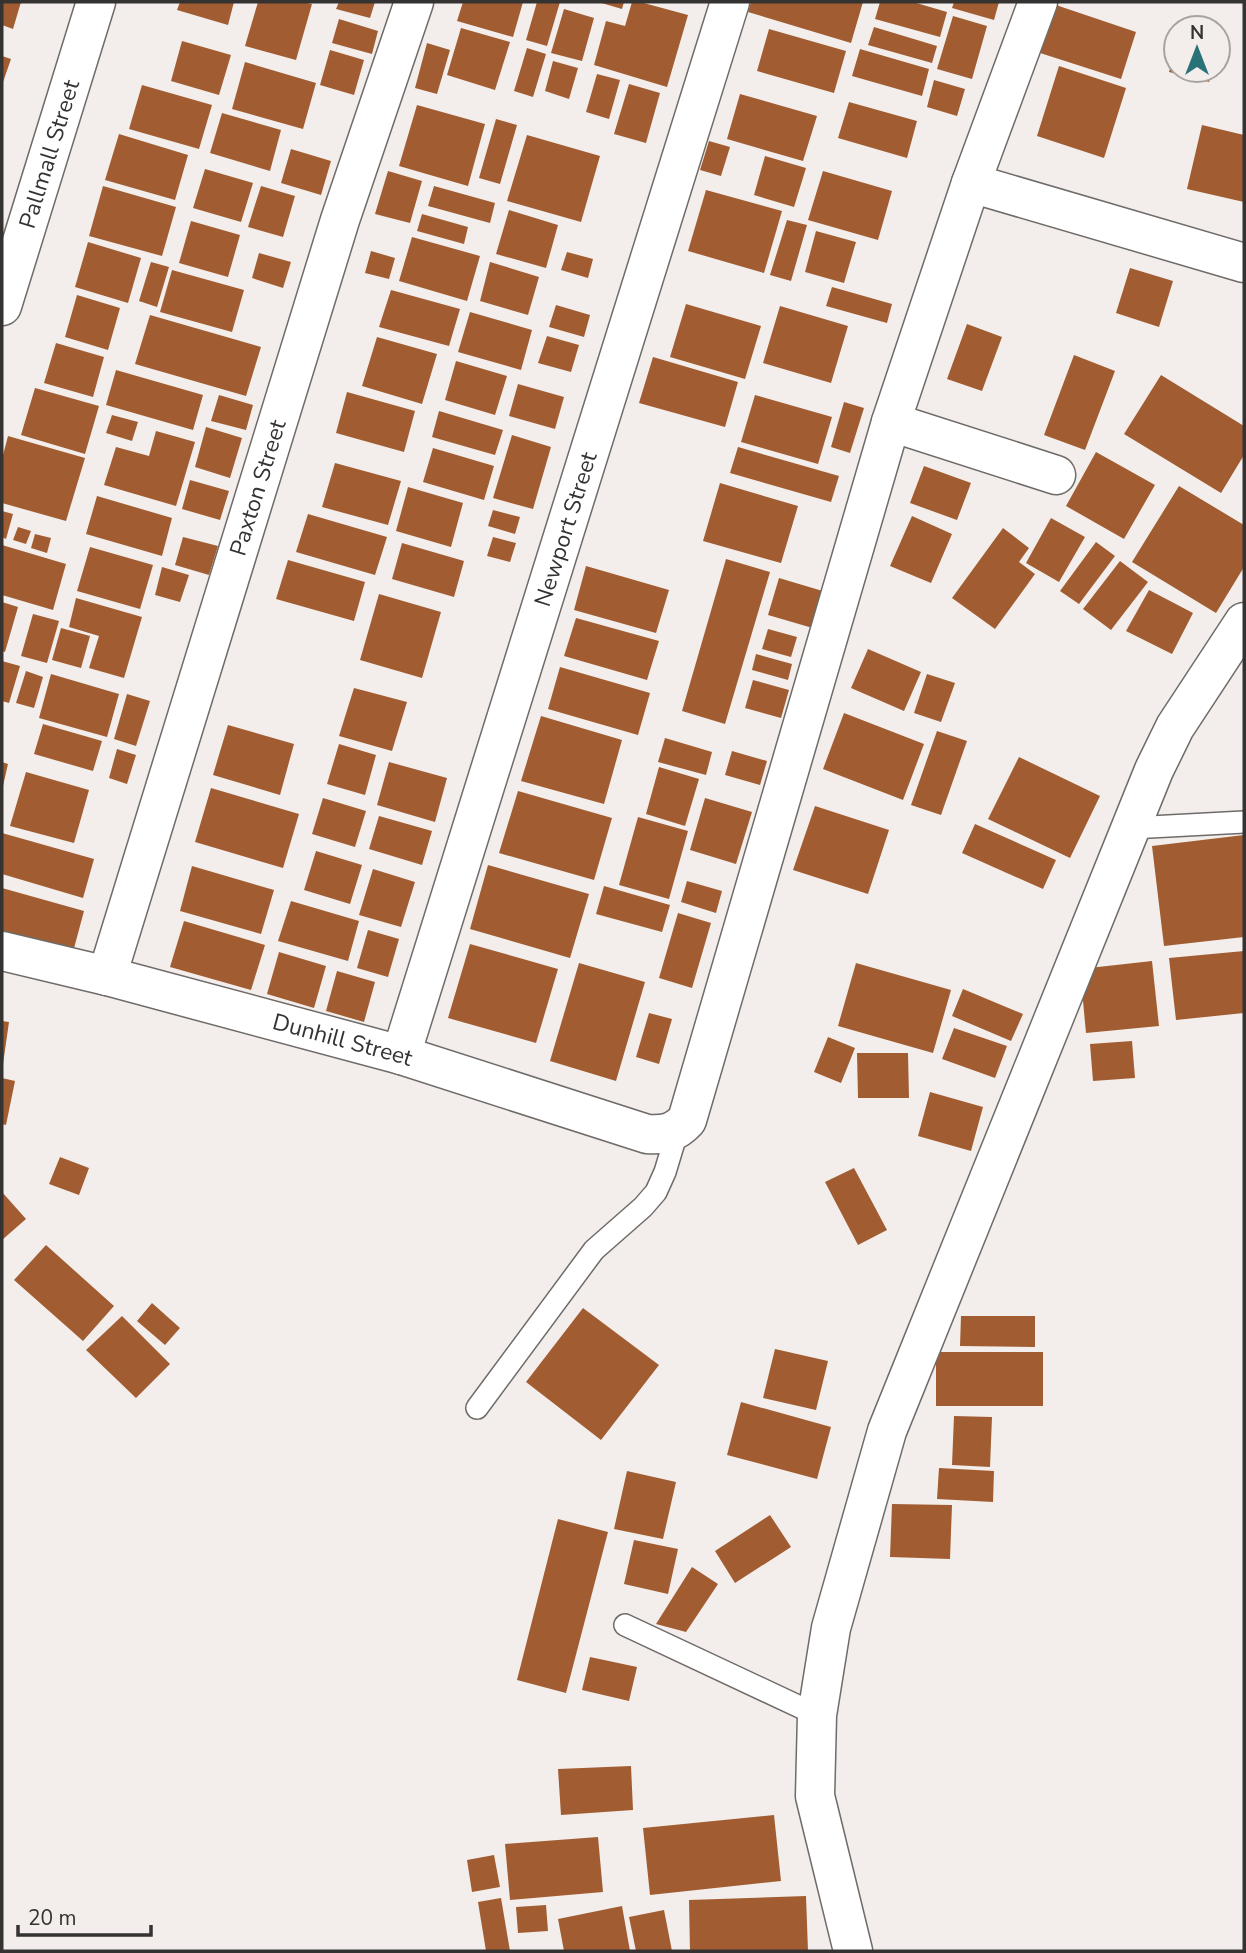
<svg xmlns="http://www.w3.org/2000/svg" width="1246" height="1953" viewBox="0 0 1246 1953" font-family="'Nunito Sans',sans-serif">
<rect width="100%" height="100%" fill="#f3eeeb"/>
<!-- building -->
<path fill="#a15d31" d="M2 2H21L13 29 2 25Z
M180 2H234L228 25 177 10Z
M258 2H303L312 4 296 60 245 46Z
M339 2H375L370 18 336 9Z
M463 2H523L513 37 457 21Z
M537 2H560L547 46 526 40Z
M598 2H624L622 9Z
M632 2H640L688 15 667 87 594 65 606 21 625 26Z
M751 2H863L851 43 748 12Z
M880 2H913L947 12 940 37 875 19Z
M954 2H999L994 20 952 8Z
M1053 4 1136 32 1121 79 1037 52Z
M564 9 594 18 582 61 551 53Z
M953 16 987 26 972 79 937 69Z
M1183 18 1223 28 1219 44 1218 28H1180Z
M339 19 378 31 372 54 332 43Z
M874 27 937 46 932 63 868 45Z
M461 28 510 42 495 90 447 75Z
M769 29 846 51 834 93 757 71Z
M182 41 231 55 219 95 171 81Z
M427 43 450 50 437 94 415 88Z
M527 48 546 54 533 97 514 91Z
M860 49 929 69 922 96 852 76Z
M1175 49 1176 70H1212L1209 82 1169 72Z
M330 50 364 60 354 95 320 85Z
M2 56 11 59 2 85Z
M553 61 578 68 569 99 545 91Z
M245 62 316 83 303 129 232 109Z
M1059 66 1126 88 1104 158 1037 136Z
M597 74 620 80 609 119 586 112Z
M934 80 965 89 957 116 927 107Z
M629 84 660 93 646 143 614 134Z
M142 85 212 105 199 149 129 129Z
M740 94 817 116 803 161 727 139Z
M849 102 917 121 907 158 838 138Z
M417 105 485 124 468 186 399 166Z
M222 113 281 130 270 171 210 153Z
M496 119 517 125 500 184 479 178Z
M1202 125 1244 135V202L1187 189Z
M119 134 188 155 175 200 105 180Z
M527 135 600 156 581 222 507 201Z
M709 141 730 147 721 176 700 170Z
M291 149 331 161 321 195 281 183Z
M765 156 806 168 794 207 754 195Z
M205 169 253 183 241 222 193 208Z
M388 171 422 181 410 223 375 214Z
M823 171 892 191 878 240 808 220Z
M103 186 176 207 162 256 89 236Z
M261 186 295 196 283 237 248 227Z
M434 186 495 203 490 223 428 206Z
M706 190 782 211 764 273 688 251Z
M509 210 558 225 546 268 496 254Z
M422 214 468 227 464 244 417 231Z
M787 220 807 225 791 281 770 275Z
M191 221 240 235 228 277 179 263Z
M816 231 856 242 844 283 805 272Z
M412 237 480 256 467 301 399 281Z
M88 242 141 258 128 303 75 287Z
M371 251 395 258 389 279 365 273Z
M567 252 593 259 588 278 561 270Z
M259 253 291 262 283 288 252 278Z
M151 262 169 267 157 307 139 301Z
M490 262 539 277 528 315 480 301Z
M1130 268 1173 281 1159 327 1116 313Z
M172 270 244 290 232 332 160 312Z
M832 287 892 304 887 323 826 306Z
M391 290 460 309 449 346 379 327Z
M77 295 120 308 108 350 65 337Z
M686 304 761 326 745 379 670 357Z
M556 305 590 315 584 337 549 327Z
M780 306 848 326 831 383 763 363Z
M470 312 532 330 521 370 458 352Z
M150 315 261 347 246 396 135 364Z
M967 324 1002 337 982 391 947 379Z
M547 336 579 345 571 372 538 363Z
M377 337 437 354 422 404 362 386Z
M56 343 104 357 93 397 44 383Z
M1074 355 1115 371 1085 450 1044 435Z
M653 357 738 382 725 427 639 403Z
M456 361 507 376 495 415 445 400Z
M116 370 203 395 193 430 106 405Z
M1161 375 1244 426V455L1221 493 1124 434Z
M518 384 564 397 555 429 509 416Z
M35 388 99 406 85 454 21 435Z
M347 392 415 411 404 452 336 433Z
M219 395 253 405 246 430 211 421Z
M755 395 832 417 818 464 741 442Z
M844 402 864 408 850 453 831 447Z
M439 411 503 430 495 455 432 437Z
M112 415 138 422 132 441 106 433Z
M206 427 242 438 230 478 195 467Z
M156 431 195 442 176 506 104 485 116 447 149 456Z
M512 435 551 447 533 509 493 498Z
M8 436 85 458 66 521 2 503V459Z
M738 447 839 476 831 502 730 473Z
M433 448 494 466 484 500 423 482Z
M1096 452 1155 485 1124 539 1066 506Z
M335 463 401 481 388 525 322 507Z
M924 466 971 483 957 520 910 503Z
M190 480 229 491 220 520 182 509Z
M720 483 798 506 781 563 703 541Z
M1179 486 1244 525V567L1216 613 1132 562Z
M408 487 463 503 451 547 396 531Z
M97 496 172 518 162 556 86 534Z
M493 510 520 517 515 534 488 526Z
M2 511 13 514 6 539 2 537Z
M308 514 387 537 375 575 296 552Z
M912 516 952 534 931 583 890 566Z
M1051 518 1085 537 1059 582 1026 563Z
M18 527 31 531 26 544 13 540Z
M1003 528 1029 548 1019 562 1035 574 995 629 952 598Z
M35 534 51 538 47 553 31 548Z
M183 537 218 546 209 575 175 565Z
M493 537 516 543 510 562 487 556Z
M1096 542 1115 556 1079 604 1060 591Z
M402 543 464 561 454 597 392 579Z
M2 545 66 564 53 610 2 595Z
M90 547 153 565 140 609 77 591Z
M726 559 770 572 725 724 682 711Z
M288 560 365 582 354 621 276 599Z
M1120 561 1148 582 1111 630 1083 609Z
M586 566 669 590 656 633 574 610Z
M162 567 189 575 180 602 155 595Z
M779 578 826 592 816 629 768 615Z
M1149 590 1193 613 1172 654 1126 631Z
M379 594 441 612 422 678 360 660Z
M76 598 142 617 124 678 89 668 99 636 69 627Z
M2 602 18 607 5 652 2 651Z
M33 614 59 621 47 663 21 656Z
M576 618 659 641 647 680 564 656Z
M61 628 90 636 81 668 52 660Z
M768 629 797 637 791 657 762 649Z
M868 649 921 672 904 711 851 688Z
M756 654 792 664 788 680 752 670Z
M2 661 20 666 9 703 2 701Z
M560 667 650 693 638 735 548 709Z
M26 671 43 677 34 708 16 703Z
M51 674 119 694 107 737 39 718Z
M927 674 955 683 941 722 914 713Z
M753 680 789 690 781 718 745 708Z
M354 688 407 702 392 751 339 736Z
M127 694 150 701 136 746 114 739Z
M844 713 924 744 903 800 823 769Z
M541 716 622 740 604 804 521 781Z
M43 724 102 741 93 771 34 754Z
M228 725 294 744 280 795 213 775Z
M937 731 967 741 941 815 911 805Z
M665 738 712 752 706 775 658 762Z
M339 744 376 755 365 795 327 784Z
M117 749 136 755 127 784 109 778Z
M732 751 767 761 760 785 725 775Z
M1019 757 1100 796 1070 858 988 819Z
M2 762 8 764 3 786H2Z
M389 762 447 778 435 822 377 805Z
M659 767 699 779 685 826 646 814Z
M26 772 89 790 74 843 10 826Z
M211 788 299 814 283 868 195 842Z
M518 791 612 818 594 880 499 853Z
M323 798 366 811 355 847 312 834Z
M705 798 752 812 736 864 690 850Z
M815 806 889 830 868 894 793 870Z
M379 816 432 831 422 865 369 849Z
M638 817 688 831 669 899 619 885Z
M975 824 1056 860 1043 889 962 853Z
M2 833 94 859 83 898 2 874Z
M1244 835V937L1164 946 1152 846Z
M316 851 362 865 350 904 304 890Z
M488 865 589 894 570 958 470 929Z
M192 866 274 890 261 934 180 911Z
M373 869 415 882 401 927 359 915Z
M687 881 722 891 716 913 681 902Z
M604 886 670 905 662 932 596 914Z
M2 888 84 911 73 952 2 931Z
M291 901 359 921 348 961 278 941Z
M678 913 711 923 692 988 659 978Z
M184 921 265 945 251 990 170 967Z
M368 930 399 939 388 977 357 968Z
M470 944 558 969 536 1043 448 1018Z
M1244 951V1013L1176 1020 1169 958Z
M279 952 326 966 314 1008 267 994Z
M1152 961 1159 1026 1086 1033 1080 969Z
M579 963 645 982 616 1081 550 1061Z
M856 963 951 990 933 1053 838 1026Z
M337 971 375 982 364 1022 326 1011Z
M963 989 1023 1014 1011 1041 952 1016Z
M649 1013 672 1019 659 1064 636 1057Z
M2 1021 9 1022 3 1064H2Z
M954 1028 1007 1046 995 1078 942 1059Z
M828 1037 855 1048 841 1083 814 1072Z
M1132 1041 1135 1078 1093 1081 1090 1044Z
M857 1053H908L909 1098H858Z
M2 1078 15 1081 6 1125 2 1124Z
M930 1092 983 1107 971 1151 918 1136Z
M60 1157 89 1168 79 1195 49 1184Z
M854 1168 887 1230 858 1245 825 1182Z
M2 1192 26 1219 2 1240Z
M46 1245 114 1306 83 1341 14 1280Z
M152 1303 180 1328 165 1345 137 1321Z
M583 1308 659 1365 601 1440 526 1382Z
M122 1316 170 1364 136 1398 86 1350Z
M961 1316H1035V1347L960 1346Z
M775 1349 828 1361 816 1410 763 1398Z
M936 1352H1043V1406H936Z
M741 1402 831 1427 817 1479 727 1455Z
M954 1416 992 1417 990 1467 952 1465Z
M939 1468 994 1471 993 1502 937 1499Z
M627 1471 676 1482 663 1539 614 1529Z
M892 1504 952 1505 950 1559 890 1557Z
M770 1515 791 1547 735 1583 715 1551Z
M558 1519 608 1532 566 1693 517 1680Z
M634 1540 678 1549 668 1594 624 1584Z
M692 1567 718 1584 686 1632 656 1624Z
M590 1657 637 1667 629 1701 582 1690Z
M631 1766 633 1810 561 1815 558 1769Z
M774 1815 781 1881 650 1895 643 1828Z
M598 1837 603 1892 510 1900 505 1844Z
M494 1855 500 1887 472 1892 467 1860Z
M806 1896 808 1951H690L689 1900Z
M501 1898 510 1951H486L478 1902Z
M546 1905 548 1931 518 1933 516 1907Z
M622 1906 630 1951H564L558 1919Z
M664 1910 672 1951H636L629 1917Z"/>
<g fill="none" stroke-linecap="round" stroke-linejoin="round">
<!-- lane casing -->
<g stroke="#6f6b68" stroke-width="24">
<path id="lane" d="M1131 828 1244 822
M477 1408 594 1250 643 1207 656 1192 665 1172 678 1129
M625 1625 817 1715"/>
</g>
<!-- street casing -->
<g stroke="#6f6b68" stroke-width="41">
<g id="street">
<path d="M971 183 1244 263"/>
<path id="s1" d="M2 306 96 2"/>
<path d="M891 422 1056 475"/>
<path id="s2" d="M2 951 107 976 401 1055 647 1134C665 1135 675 1133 687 1120L891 422 971 183 1038 2"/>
<path id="s3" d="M107 976 340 220 414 2"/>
<path id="s4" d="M401 1055 730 2"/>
<path d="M853 1951 815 1796 817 1715 831 1628 887 1431 1154 770 1175 727 1244 622"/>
</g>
</g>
<!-- lane -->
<use href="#lane" stroke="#fff" stroke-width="21"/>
<!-- street -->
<use href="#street" stroke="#fff" stroke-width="38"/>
</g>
<g text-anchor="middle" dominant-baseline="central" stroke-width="7" stroke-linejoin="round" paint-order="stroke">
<!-- street labels -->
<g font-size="23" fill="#353332" stroke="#f3eeeb">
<text stroke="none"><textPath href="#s1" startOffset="159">Pallmall Street</textPath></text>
<text stroke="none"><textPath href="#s3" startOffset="511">Paxton Street</textPath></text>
<text stroke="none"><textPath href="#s4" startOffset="551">Newport Street</textPath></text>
<text stroke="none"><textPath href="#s2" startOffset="352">Dunhill Street</textPath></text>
</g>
</g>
<!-- border -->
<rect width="1246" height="1953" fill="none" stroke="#353332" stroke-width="7"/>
<!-- north arrow -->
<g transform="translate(1197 49)"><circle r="33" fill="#f3eeeb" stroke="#a7a3a1" stroke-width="2"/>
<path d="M0-5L12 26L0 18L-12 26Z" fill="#297378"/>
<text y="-10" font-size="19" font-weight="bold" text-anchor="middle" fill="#353332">N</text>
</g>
<!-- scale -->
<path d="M18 1925v10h133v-10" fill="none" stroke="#353332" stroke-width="3.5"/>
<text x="28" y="1925" font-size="21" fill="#353332" stroke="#f3eeeb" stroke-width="5" paint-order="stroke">20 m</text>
</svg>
